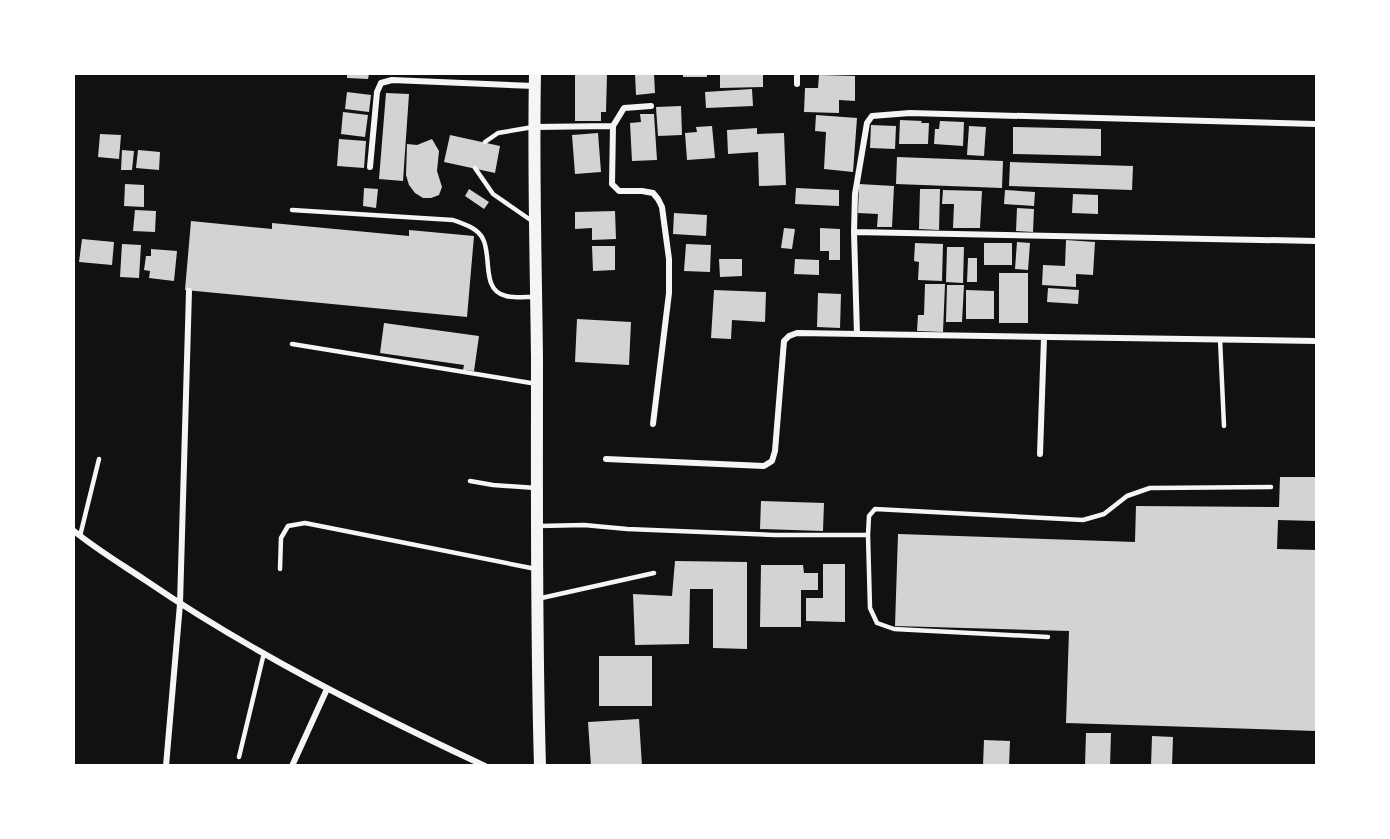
<svg xmlns="http://www.w3.org/2000/svg" width="1390" height="839" viewBox="0 0 1390 839" font-family="'IBM Plex Serif',serif">
<rect width="100%" height="100%" fill="#111"/>
<!-- building -->
<path fill="#d3d3d3" d="M347 74H369L368 79 347 78Z
M575 74H607L606 112H601V121H575Z
M635 74H654L655 93 636 95Z
M683 74H707V77H683Z
M720 74H763V87L720 88Z
M819 75 855 76V101L839 100V113L804 112 805 88H818Z
M752 89 753 106 706 108 705 92Z
M347 92 371 95 369 112 345 109Z
M386 93 409 94 403 181 379 179Z
M681 106 682 135 658 136 656 107Z
M343 112 368 115 365 137 341 134Z
M640 114H654L657 160 632 161 630 123 641 122Z
M816 115 857 118 853 172 824 169 826 132 815 131Z
M900 120 922 121 921 123H929L928 144H899Z
M940 121 964 122 963 146 934 144 935 129H939Z
M871 125 896 126 895 149 870 148Z
M712 126 715 158 687 160 685 133 697 132 696 127Z
M969 126 986 127 984 156 967 155Z
M1013 127 1101 129V156L1013 154Z
M757 128V134L784 133 786 185 759 186 758 152 728 154 727 130Z
M598 133 601 172 575 174 572 135Z
M100 134 121 135 119 159 98 157Z
M450 135 500 146 495 173 444 162Z
M339 139 366 141 364 168 337 166Z
M432 139 439 151 437 171 442 187 439 195 431 198H423L415 193 409 185 406 175 407 144 417 145Z
M122 150 134 151 132 170H121Z
M138 150 160 152 159 170 136 168Z
M897 157 1003 161 1002 188 896 184Z
M1010 162 1133 166 1132 190 1009 186Z
M125 184 144 185V207L124 206Z
M859 184 894 186 892 227H877L878 214 858 213Z
M364 188 378 189 376 208 363 206Z
M796 188 839 190V206L795 204Z
M469 189 489 202 484 209 465 196Z
M920 189H940L939 230 919 229Z
M943 190 982 191 980 228H953L954 204H942Z
M1005 190 1035 192 1034 206 1004 204Z
M1073 194 1098 195V214L1072 213Z
M1017 208 1034 209 1033 232 1016 231Z
M135 210 156 211 155 232 133 231Z
M615 211 616 239 592 240V228L575 229V212Z
M674 213 707 215 706 236 673 234Z
M191 221 272 229V223L409 236V230L474 236 467 317 185 290Z
M784 228 795 229 792 249 781 248Z
M820 228 840 229V260H829V251H820Z
M82 239 114 242 112 265 79 262Z
M1066 240 1095 242 1093 275 1076 274V287L1042 285 1043 265 1065 266Z
M1017 242 1030 243 1028 270 1015 269Z
M915 243 943 244 942 281 918 280 919 262 914 261Z
M984 243H1012V265H984Z
M122 244 141 245 139 278 120 277Z
M686 244 711 245 710 272 684 271Z
M592 246H615V270L593 271Z
M947 247H964L963 283 946 282Z
M151 249 177 251 174 281 149 278 150 271 144 270 146 256H151Z
M968 258H977V282H967Z
M719 259H742V276L720 277Z
M795 259 819 260V275L794 274Z
M999 273H1028V323H999Z
M925 284H945L943 332 917 331 918 315H924Z
M947 285H964L962 322H946Z
M1048 288 1079 290 1078 304 1047 302Z
M714 290 766 292 765 322 732 320 731 339 711 338Z
M966 290 994 291V319H966Z
M818 293 841 294 840 328 817 327Z
M577 319 631 322 629 365 575 362Z
M384 323 479 336 474 371 463 370 464 365 380 353Z
M1280 477H1316V521L1278 520 1277 549 1316 550V731L1066 723 1069 631 895 626 898 534 1135 542 1136 506 1279 507Z
M761 501 824 503 823 531 760 529Z
M675 561 747 562V649L713 648V589H690L689 644 635 645 633 594 672 596Z
M823 564H845V622L806 621V598H823Z
M761 565H803L804 573H818V590H801V627H760Z
M599 656H652V706H599Z
M639 719 642 766H591L588 722Z
M1086 733H1111L1110 766H1085Z
M1152 736 1173 737 1172 766H1151Z
M984 740 1010 741 1009 766H983Z"/>
<g fill="none" stroke-linecap="round" stroke-linejoin="round">
<!-- service -->
<path stroke="#f5f5f5" stroke-width="4.5" d="M485 142 498 133 533 127
M475 168 493 194 532 221
M292 210 453 220C464 224 478 228 483 239 492 256 481 291 506 296 514 298 525 297 534 297
M1220 339 1224 426
M292 344 537 384
M470 481 493 485 536 488
M539 526 584 525 627 529 775 535H868L870 608 877 623 894 629 1048 637
M868 535 869 516 875 509 1083 520 1104 514 1127 496 1150 488 1271 487
M80 536 99 459
M280 569 281 538 288 526 305 523 536 569
M537 599 654 573
M239 757 264 653"/>
<!-- minor -->
<path stroke="#f5f5f5" stroke-width="6" d="M797 74V84
M613 126 624 108 651 106
M534 127 613 126 612 184 619 191H642L653 193 658 199 662 207 669 259V293L653 424
M370 167 377 92 381 83 392 80 534 86
M854 232 1316 241
M857 334 854 232 855 194 867 123 872 116 910 113 1316 124
M1040 454 1044 338
M606 459 764 466 772 461 775 451 784 341 789 336 797 333 1316 341
M74 531C96 549 121 564 145 580 252 653 368 711 485 766
M166 766 180 604 189 291
M292 766 327 689"/>
<!-- secondary -->
<path stroke="#f5f5f5" stroke-width="12" d="M535 74C533 169 536 265 537 360 537 495 536 630 540 766"/>
</g>
<!-- border -->
<rect width="1390" height="839" fill="none" stroke="#ffffff" stroke-width="150"/>
</svg>
